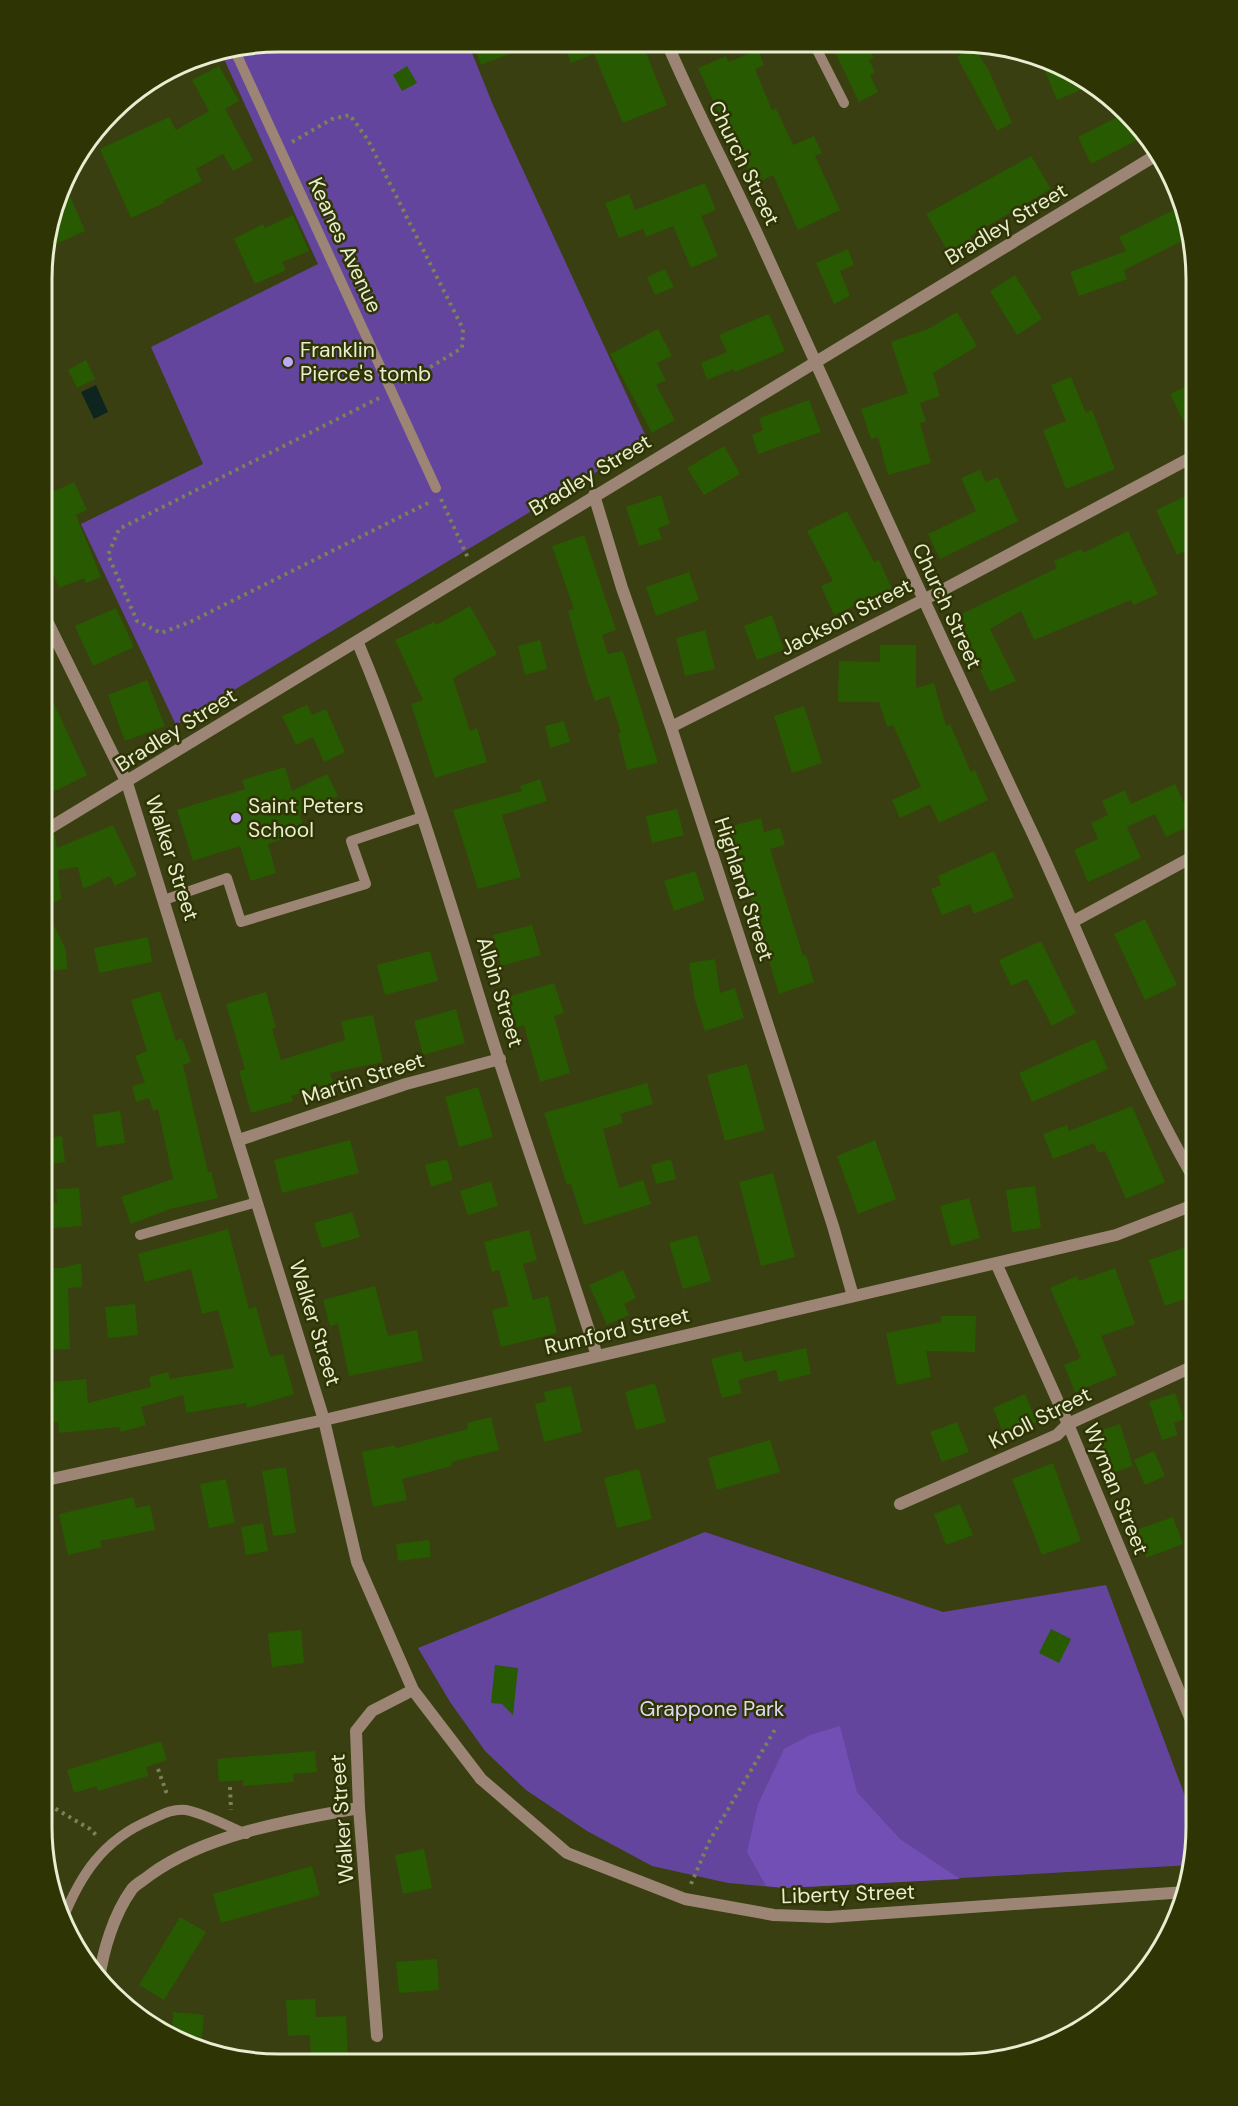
<svg xmlns="http://www.w3.org/2000/svg" width="1238" height="2106" viewBox="0 0 1238 2106" font-family="'DM Sans',sans-serif">
<rect width="100%" height="100%" fill="#393f11"/>
<!-- green -->
<path fill="#63459d" d="M279 42 468 43 493 105 648 441 176 725 81 524 203 464 151 347 318 264 224 59 243 49Z
M705 1532 943 1612 1106 1585 1195 1823 1191 1865 785 1888 728 1883 652 1866 587 1831 526 1790 485 1751 450 1702 418 1648Z"/>
<!-- forest -->
<path fill="#714fb4" d="M840 1726 857 1792 900 1839 960 1879 785 1888 766 1886 747 1852 758 1804 784 1749 810 1735Z"/>
<!-- water -->
<path fill="#0e251f" d="M96 385 108 412 94 419 81 392Z"/>
<!-- building -->
<path fill="#285a01" d="M473 43H534L535 44 481 65Z
M563 43H642L667 105 623 123 594 54 571 63Z
M831 44H867L874 58 869 60 875 72 870 75 878 92 859 102Z
M973 46 988 69 1012 123 997 131 957 57Z
M758 50 764 65 755 69 772 110 776 108 793 145 814 136 822 153 815 156 840 210 798 230 773 175 755 184 724 116 721 118 698 68 726 56 729 62Z
M1039 57 1050 60 1092 85 1057 100Z
M219 66 239 101 225 109 253 160 233 171 223 154 196 169 202 181 163 201 164 203 131 218 100 149 169 117 176 130 209 111 192 80Z
M407 66 417 83 402 91 393 75Z
M1125 113 1147 135 1091 164 1078 137Z
M1031 156 1051 189 970 236 972 240 949 253 926 214Z
M64 182 85 231 56 244 50 230Z
M705 183 716 210 701 216 718 256 691 268 673 226 646 237 643 229 619 238 605 203 629 194 635 210Z
M1182 206 1188 238 1124 270 1127 279 1079 296 1070 272 1126 251 1119 237Z
M293 215 309 251 282 262 286 270 255 284 234 239 263 224 265 228Z
M848 249 854 265 840 271 850 296 834 304 816 263Z
M665 269 674 287 655 295 647 277Z
M1015 275 1042 319 1017 335 990 291Z
M957 312 977 346 933 373 940 396 920 403 926 421 920 423 931 463 888 475 878 437 871 439 861 409 908 393 891 342 928 329Z
M769 314 785 351 735 372 734 369 707 380 701 363 727 352 719 335Z
M658 329 672 356 657 363 666 380 656 385 675 420 652 433 610 354Z
M86 360 95 379 77 388 68 370Z
M1071 377 1086 413 1092 410 1115 469 1066 489 1043 430 1066 421 1051 385Z
M1196 382V416L1184 422 1170 394Z
M809 400 821 432 758 454 752 435 763 430 759 418Z
M724 446 740 474 704 495 687 468Z
M980 470 986 482 998 477 1018 521 940 559 928 534 976 511 961 478Z
M74 482 87 510 76 515 101 577 86 583 84 578 59 588 44 551V496Z
M661 495 670 524 658 528 662 539 639 546 626 507Z
M1186 496 1196 517V546L1177 555 1156 510Z
M847 511 874 562 879 560 892 589 834 615 821 586 833 581 807 531Z
M1128 531 1158 594 1134 605 1131 600 1034 640 1021 611 990 629 1016 681 990 692 980 670 983 669 955 617 1057 568 1054 561 1081 549 1083 553Z
M584 535 616 630 602 635 608 654 622 651 625 657 658 763 627 770 618 733 621 732 609 696 595 701 588 682 568 611 574 609 552 546Z
M689 572 699 600 656 616 646 587Z
M470 606 497 654 453 678 470 731 477 728 487 762 435 778 411 704 423 700 395 640 434 622 436 625Z
M116 608 134 647 93 666 75 626Z
M772 615 784 650 757 660 744 626Z
M705 630 715 669 685 676 676 638Z
M540 640 547 669 525 675 518 646Z
M880 645H916V688L934 683 946 726 950 724 971 772 975 770 988 800 939 823 930 804 900 818 892 800 921 787 893 725 887 727 879 702H838L839 661 880 662Z
M43 680 87 775 43 797Z
M147 680 165 726 125 741 108 695Z
M307 705 312 715 326 709 345 752 324 762 313 737 296 745 282 716Z
M804 706 822 763 792 773 774 716Z
M564 721 570 742 550 748 545 726Z
M285 767 292 791 327 774 338 796 300 814 305 832 268 844 276 873 251 881 240 846 193 861 177 810 245 789 242 780Z
M540 779 547 801 502 815 521 877 478 889 453 810 522 791 520 786Z
M1175 784 1194 824 1166 837 1155 814 1127 827 1141 858 1088 882 1074 850 1098 839 1091 823 1108 815 1102 801 1125 790 1131 804Z
M677 809 684 835 652 843 646 816Z
M761 818 764 832 780 828 785 845 770 849 803 956 806 955 814 982 779 994 729 827Z
M113 825 137 875 115 886 110 876 83 889 78 867 58 870 61 899 45 907 66 950 67 969 47 971 43 926V840L55 834 57 848Z
M994 851 1014 897 974 914 970 904 942 915 931 889 941 885 938 876Z
M695 871 705 900 674 911 664 881Z
M1145 919 1177 985 1145 1000 1114 934Z
M532 925 541 955 501 966 493 935Z
M148 937 152 962 99 973 94 948Z
M1041 941 1076 1013 1052 1026 1027 979 1011 986 999 960Z
M430 951 438 981 385 995 377 965Z
M715 959 720 993 735 988 744 1018 705 1031 695 1000 689 963Z
M554 983 564 1013 554 1016 570 1073 540 1082 524 1025 517 1028 507 997Z
M160 991 176 1041 182 1038 191 1062 183 1065 208 1172 211 1171 218 1198 170 1209 131 1224 121 1197 173 1179 158 1109 153 1111 149 1098 136 1102 132 1086 145 1083 135 1056 147 1051 131 1000Z
M266 992 276 1028 272 1029 281 1060 345 1040 341 1021 373 1015 383 1062 330 1073 333 1083 291 1096 293 1101 251 1113 239 1071 245 1069 226 1004Z
M456 1009 465 1043 423 1055 414 1021Z
M1095 1039 1108 1069 1032 1102 1019 1073Z
M747 1064 765 1130 725 1141 707 1075Z
M647 1083 653 1104 620 1114 623 1123 603 1129 619 1188 643 1180 651 1204 584 1225 571 1184 567 1185 544 1113Z
M478 1087 493 1137 459 1147 445 1097Z
M1132 1106 1165 1182 1126 1199 1105 1151 1098 1153 1094 1143 1053 1159 1043 1134 1067 1125 1069 1131Z
M120 1111 125 1143 97 1147 93 1115Z
M62 1136 65 1162 43 1165V1138Z
M350 1140 359 1173 282 1193 274 1160Z
M875 1140 896 1199 858 1214 837 1156Z
M447 1159 453 1180 431 1187 425 1165Z
M671 1159 676 1179 656 1184 651 1165Z
M773 1173 795 1257 761 1266 739 1182Z
M491 1181 498 1206 468 1215 460 1191Z
M1035 1186 1041 1228 1012 1232 1006 1190Z
M79 1188 82 1226 43 1229V1204L57 1203 56 1189Z
M969 1198 980 1238 951 1246 940 1206Z
M352 1212 360 1237 322 1248 314 1223Z
M228 1229 249 1309 256 1307 270 1357 283 1354 294 1394 247 1408 246 1403 186 1413 183 1395 141 1407 146 1425 121 1432 119 1427 59 1433 58 1422 46 1423 43 1395 54 1394 53 1382 86 1379 88 1403 151 1387 149 1377 168 1372 170 1379 234 1368 218 1310 202 1314 191 1269 145 1282 138 1254Z
M529 1230 537 1260 523 1264 533 1300 548 1296 557 1333 501 1347 492 1310 509 1306 499 1270 492 1272 484 1242Z
M697 1235 711 1281 683 1289 669 1243Z
M1187 1247 1196 1273V1295L1165 1306 1149 1260Z
M81 1263 82 1287 68 1288 70 1349 43 1350V1267L61 1268Z
M1115 1268 1135 1324 1101 1336 1117 1375 1075 1392 1064 1365 1081 1358 1050 1288 1077 1276 1079 1281Z
M623 1270 636 1298 624 1304 629 1315 607 1325 589 1285Z
M375 1286 388 1336 417 1330 423 1361 349 1376 338 1324 330 1326 323 1300Z
M135 1304 138 1335 108 1338 105 1307Z
M941 1316H976L975 1352 926 1351 931 1377 897 1385 886 1333 941 1322Z
M806 1348 811 1374 779 1382 776 1370 738 1380 742 1393 722 1398 711 1359 741 1351 744 1362Z
M655 1383 666 1422 636 1430 625 1392Z
M571 1386 582 1432 544 1442 535 1404 546 1401 544 1392Z
M1175 1393 1184 1419 1174 1423 1178 1435 1162 1440 1149 1402Z
M1025 1394 1037 1422 1004 1435 993 1408Z
M491 1417 499 1450 451 1462 452 1466 402 1479 407 1500 373 1507 362 1452 395 1445 396 1448 468 1429 467 1423Z
M957 1422 969 1452 942 1462 930 1432Z
M1120 1424 1133 1466 1106 1475 1092 1433Z
M770 1440 780 1472 717 1490 708 1458Z
M1154 1451 1165 1476 1145 1485 1134 1460Z
M1053 1463 1081 1541 1042 1555 1012 1479Z
M286 1467 296 1533 273 1536 262 1471Z
M639 1469 652 1519 617 1528 604 1478Z
M226 1479 235 1523 209 1528 200 1484Z
M133 1497 136 1508 150 1505 155 1530 100 1541 102 1547 68 1555 59 1514Z
M960 1504 973 1535 946 1545 934 1514Z
M1173 1517 1183 1544 1146 1558 1136 1530Z
M263 1523 268 1551 246 1555 241 1527Z
M429 1540 431 1557 398 1561 396 1544Z
M1051 1629 1071 1639 1059 1663 1039 1653Z
M301 1630 304 1663 272 1667 268 1633Z
M495 1665 518 1668 513 1715 502 1704 491 1703Z
M161 1741 167 1760 146 1767 148 1776 98 1791 97 1786 74 1793 67 1770Z
M315 1751 317 1772 293 1774 294 1782 243 1786V1780L219 1782 217 1759Z
M424 1849 432 1888 403 1894 395 1855Z
M312 1866 320 1895 221 1923 213 1894Z
M180 1917 206 1932 164 2000 139 1985Z
M437 1959 439 1990 399 1993 396 1962Z
M315 1999 316 2017 346 2016 348 2061 311 2062 310 2035 288 2036 286 2000Z
M173 2012 204 2015 201 2049 172 2036Z"/>
<g fill="none" stroke-linecap="round" stroke-linejoin="round">
<!-- path -->
<path stroke="#7b8158" stroke-width="4" stroke-dasharray="3 4.5" stroke-linecap="butt" d="M292 142 332 119 350 115 368 140 463 329 462 348 404 383
M379 398 119 529 108 555 137 621 161 633 190 622 430 502
M441 499 468 558
M158 1769 168 1797
M230 1787 231 1810
M49 1805 90 1829 98 1837
M691 1884 710 1840 777 1726"/>
<!-- lane -->
<path stroke="#9d8575" stroke-width="10" d="M814 44 844 103
M235 51 436 488
M164 900 227 878 241 922 366 884 351 841 422 817
M140 1235 257 1202
M62 1921C80 1875 103 1840 150 1820 161 1815 173 1808 186 1810 206 1814 227 1826 246 1834"/>
<!-- street -->
<path stroke="#9d8575" stroke-width="12" d="M667 43C697 113 733 180 764 249 852 442 939 636 1030 828 1086 946 1130 1070 1196 1182
M594 495 622 588 671 727 833 1226 853 1296
M44 615 127 783 324 1420 357 1562 413 1690 481 1779 567 1853 685 1899 774 1915 829 1917 1186 1892
M358 643C407 760 444 882 481 1003 517 1121 560 1237 597 1356
M671 727 937 593 1196 455
M43 832 1158 154
M1074 921 1196 855
M239 1140 406 1084 500 1059
M996 1263 1068 1424 1196 1732
M42 1481 324 1420 1116 1235 1196 1204
M900 1504 1057 1435 1068 1424 1196 1365
M99 1980C103 1950 114 1914 132 1889 136 1884 144 1880 150 1875 206 1834 292 1820 359 1808
M377 2036 359 1808 356 1731 372 1711 413 1690"/>
</g>
<!-- markers -->
<g fill="#bea9f5" stroke="#2f3405" stroke-width="2">
<circle cx="288" cy="362" r="6"/>
<circle cx="236" cy="818" r="6"/>
</g>
<g text-anchor="middle" dominant-baseline="central" stroke-width="5" stroke-linejoin="round" paint-order="stroke">
<!-- street labels -->
<g font-size="21" fill="#e8eecf" stroke="#2f3405">
<text transform="translate(744 163) rotate(64)">Church Street</text>
<text transform="translate(1006 224) rotate(-31)">Bradley Street</text>
<text transform="translate(345 245) rotate(65)">Keanes Avenue</text>
<text transform="translate(590 475) rotate(-31)">Bradley Street</text>
<text transform="translate(947 606) rotate(65)">Church Street</text>
<text transform="translate(846 617) rotate(-27)">Jackson Street</text>
<text transform="translate(176 730) rotate(-32)">Bradley Street</text>
<text transform="translate(172 858) rotate(72)">Walker Street</text>
<text transform="translate(744 889) rotate(72)">Highland Street</text>
<text transform="translate(500 992) rotate(73)">Albin Street</text>
<text transform="translate(363 1079) rotate(-18)">Martin Street</text>
<text transform="translate(315 1323) rotate(73)">Walker Street</text>
<text transform="translate(617 1331) rotate(-13)">Rumford Street</text>
<text transform="translate(1040 1418) rotate(-27)">Knoll Street</text>
<text transform="translate(1116 1489) rotate(68)">Wyman Street</text>
<text transform="translate(342 1819) rotate(-94)">Walker Street</text>
<text transform="translate(848 1894) rotate(-2)">Liberty Street</text>
</g>
<!-- poi labels -->
<g font-size="21" fill="#e8eecf" stroke="#2f3405" text-anchor="start">
<text x="300" y="350">Franklin<tspan x="300" dy="24">Pierce's tomb</tspan></text>
<text x="248" y="806">Saint Peters<tspan x="248" dy="24">School</tspan></text>
</g>
<!-- park labels -->
<g font-size="21" fill="#ded8f3" stroke="#2f3405">
<text x="712" y="1709">Grappone Park</text>
</g>
</g>
<!-- crop -->
<path d="M0 0H1238V2106H0ZM279 52H959A227 227 0 0 1 1186 279V1827A227 227 0 0 1 959 2054H279A227 227 0 0 1 52 1827V279A227 227 0 0 1 279 52Z" fill="#2f3405" fill-rule="evenodd"/>
<path fill="none" stroke="#e8eecf" stroke-width="3" d="M279 52H959A227 227 0 0 1 1186 279V1827A227 227 0 0 1 959 2054H279A227 227 0 0 1 52 1827V279A227 227 0 0 1 279 52Z"/>
</svg>
